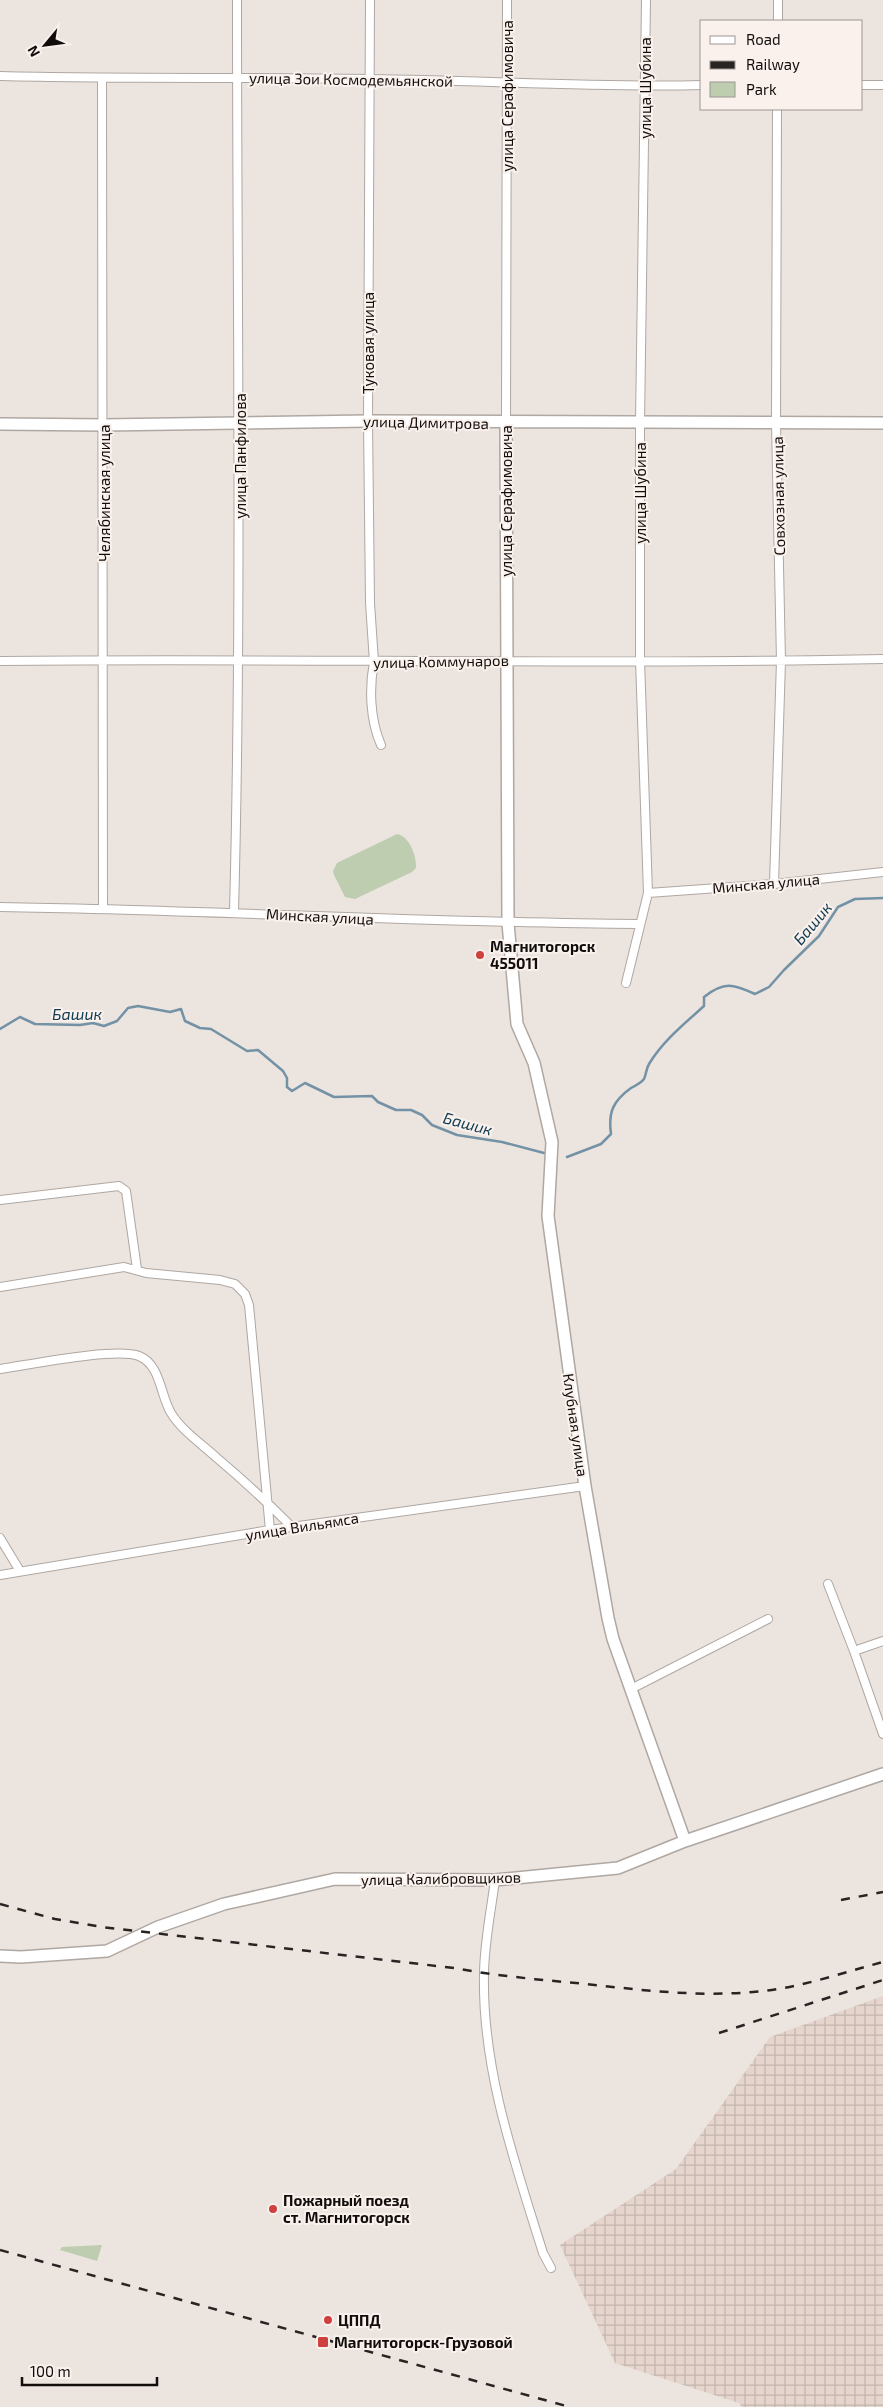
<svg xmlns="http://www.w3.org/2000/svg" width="883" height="2407" viewBox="0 0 883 2407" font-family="'Exo 2',sans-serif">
<defs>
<pattern id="industrial-grid" width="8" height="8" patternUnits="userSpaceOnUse" patternTransform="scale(1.25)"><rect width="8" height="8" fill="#e5d5cc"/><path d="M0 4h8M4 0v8" fill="none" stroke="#c3b6ae"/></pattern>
</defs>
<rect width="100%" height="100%" fill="#ece4df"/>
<!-- industrial -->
<path fill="url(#industrial-grid)" d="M883 1996V2407H742L739 2403 615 2363 560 2245 676 2169 770 2037Z"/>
<!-- green -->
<path fill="#becdaf" d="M397 834C409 836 417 856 416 868L412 872 355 899 345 897 334 875 333 871 337 863Z
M102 2245 97 2261 60 2250 62 2247Z"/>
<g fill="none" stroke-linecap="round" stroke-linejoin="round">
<!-- stream -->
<path stroke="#7392a5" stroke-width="2.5" d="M0 1029 20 1017 35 1024 80 1025 93 1023 104 1026 117 1021 128 1008 138 1006 170 1012 181 1009 185 1021 200 1028 211 1029 247 1051 258 1050 283 1071 287 1078V1087L292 1091 305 1083 334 1097 372 1096 378 1102 396 1110H411L422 1115 432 1125 457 1135 502 1142 544 1153
M567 1157 601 1144 611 1134C608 1112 613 1101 631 1088 635 1086 641 1083 644 1079 646 1075 646 1069 649 1064 663 1041 684 1024 704 1006V997C724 981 733 984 755 994L769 987 784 970 819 936 838 907 855 899 883 898"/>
<!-- street casing -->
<g stroke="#afa7a2" stroke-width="10">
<path id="street" d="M370 0 368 421 370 603 374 662C369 688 370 720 381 745
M778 21V0
M0 76C123 79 246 77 370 79 480 80 591 88 702 85
M102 79 103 908
M862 85H883
M506 423 507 0
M0 661C294 658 589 665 883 659
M774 884 781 661 776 423 777 109
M648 893 774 884 883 872
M0 907C214 910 427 923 640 924
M234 912C242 608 237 304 237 0
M626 983 648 893 640 660V423L646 0
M0 1200 119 1186 126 1191 137 1269
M0 1287 124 1267 146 1273 220 1280 235 1284 245 1294 249 1305 270 1530
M0 1369C29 1365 115 1347 139 1356 161 1365 160 1395 171 1413 182 1431 202 1444 217 1458 243 1480 268 1503 292 1527
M0 1538 20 1571
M0 1575 270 1530 585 1486
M828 1584 854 1651 883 1734
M854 1651 883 1641
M631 1689 768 1619
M495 1880C491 1911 484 1944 484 1975 482 2070 515 2163 543 2253L551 2268"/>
</g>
<!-- secondary casing -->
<g stroke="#afa7a2" stroke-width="14">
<path id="secondary" d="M506 423 508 923 517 1024 534 1063 552 1142 548 1216 585 1486 608 1618 613 1639 685 1841
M0 424 104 425 368 421 883 423
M0 1956 21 1957 107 1951 158 1927 224 1904 335 1879 495 1880 618 1868 685 1841 883 1774"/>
</g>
<!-- street -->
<use href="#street" stroke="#fff" stroke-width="8"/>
<!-- secondary -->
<use href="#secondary" stroke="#fff" stroke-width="11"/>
<!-- rail -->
<path stroke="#282423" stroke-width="2.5" stroke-dasharray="9 9" stroke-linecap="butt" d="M841 1900 883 1892
M0 1904 55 1919 102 1927 454 1968C497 1976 542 1980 586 1984 641 1990 697 1997 753 1992 797 1989 841 1973 883 1962
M719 2033 883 1980
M0 2250 570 2407"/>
</g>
<!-- markers -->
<g fill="#cf413f" stroke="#faf1ec" stroke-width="2">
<circle cx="480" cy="955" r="5"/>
<circle cx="273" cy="2209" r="5"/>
<circle cx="328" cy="2320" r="5"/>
<rect x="317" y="2336" width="12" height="12" rx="2.5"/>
</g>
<g text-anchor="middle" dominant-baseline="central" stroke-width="4" stroke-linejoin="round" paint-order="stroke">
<!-- street labels -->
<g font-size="15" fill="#100d0c" stroke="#faf1ec">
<text transform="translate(351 79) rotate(1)">улица Зои Космодемьянской</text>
<text transform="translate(645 88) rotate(-90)">улица Шубина</text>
<text transform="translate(507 96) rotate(-90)">улица Серафимовича</text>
<text transform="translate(368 343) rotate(-90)">Туковая улица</text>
<text transform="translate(426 422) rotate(1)">улица Димитрова</text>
<text transform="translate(240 456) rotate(-90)">улица Панфилова</text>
<text transform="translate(104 493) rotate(-90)">Челябинская улица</text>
<text transform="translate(640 493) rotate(-90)">улица Шубина</text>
<text transform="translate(778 496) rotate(-91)">Совхозная улица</text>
<text transform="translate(506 501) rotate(-90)">улица Серафимовича</text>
<text transform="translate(441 661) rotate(-1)">улица Коммунаров</text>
<text transform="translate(766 883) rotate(-5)">Минская улица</text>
<text transform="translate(320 916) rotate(3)">Минская улица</text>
<text transform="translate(576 1425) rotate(82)">Клубная улица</text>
<text transform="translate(302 1526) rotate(-9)">улица Вильямса</text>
<text transform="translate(441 1878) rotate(-1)">улица Калибровщиков</text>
</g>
<!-- poi labels -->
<g font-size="15" font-weight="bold" fill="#100d0c" stroke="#faf1ec" text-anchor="start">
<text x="490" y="946">Магнитогорск<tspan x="490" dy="17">455011</tspan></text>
<text x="283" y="2200">Пожарный поезд<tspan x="283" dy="17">ст. Магнитогорск</tspan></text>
<text x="338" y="2320">ЦППД</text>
<text x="334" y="2342">Магнитогорск-Грузовой</text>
</g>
<!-- water labels -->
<g font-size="16" font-style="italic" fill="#113c52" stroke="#faf1ec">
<text transform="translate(812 923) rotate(-50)">Башик</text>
<text x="77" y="1013">Башик</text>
<text transform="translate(468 1123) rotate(15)">Башик</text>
</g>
</g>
<!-- legend -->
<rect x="700" y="20" width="162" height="90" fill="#faf1ec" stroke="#9c9692"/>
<rect x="710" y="36" width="25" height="8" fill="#ffffff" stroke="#9c9692"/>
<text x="746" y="45" font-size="15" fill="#100d0c">Road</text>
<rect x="710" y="61" width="25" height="8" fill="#282423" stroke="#9c9692"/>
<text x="746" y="70" font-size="15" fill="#100d0c">Railway</text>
<rect x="710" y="82" width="25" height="15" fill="#becdaf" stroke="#9c9692"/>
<text x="746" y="95" font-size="15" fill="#100d0c">Park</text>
<!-- north arrow -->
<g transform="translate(45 45) rotate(241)" stroke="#faf1ec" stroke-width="4" paint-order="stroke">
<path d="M0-4L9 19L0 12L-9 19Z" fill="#100d0c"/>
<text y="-8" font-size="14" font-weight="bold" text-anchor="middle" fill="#100d0c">N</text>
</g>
<!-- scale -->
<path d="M22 2377v8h135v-8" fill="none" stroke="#100d0c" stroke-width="2.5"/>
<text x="30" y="2377" font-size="15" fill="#100d0c" stroke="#faf1ec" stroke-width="4" paint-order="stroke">100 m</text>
</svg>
